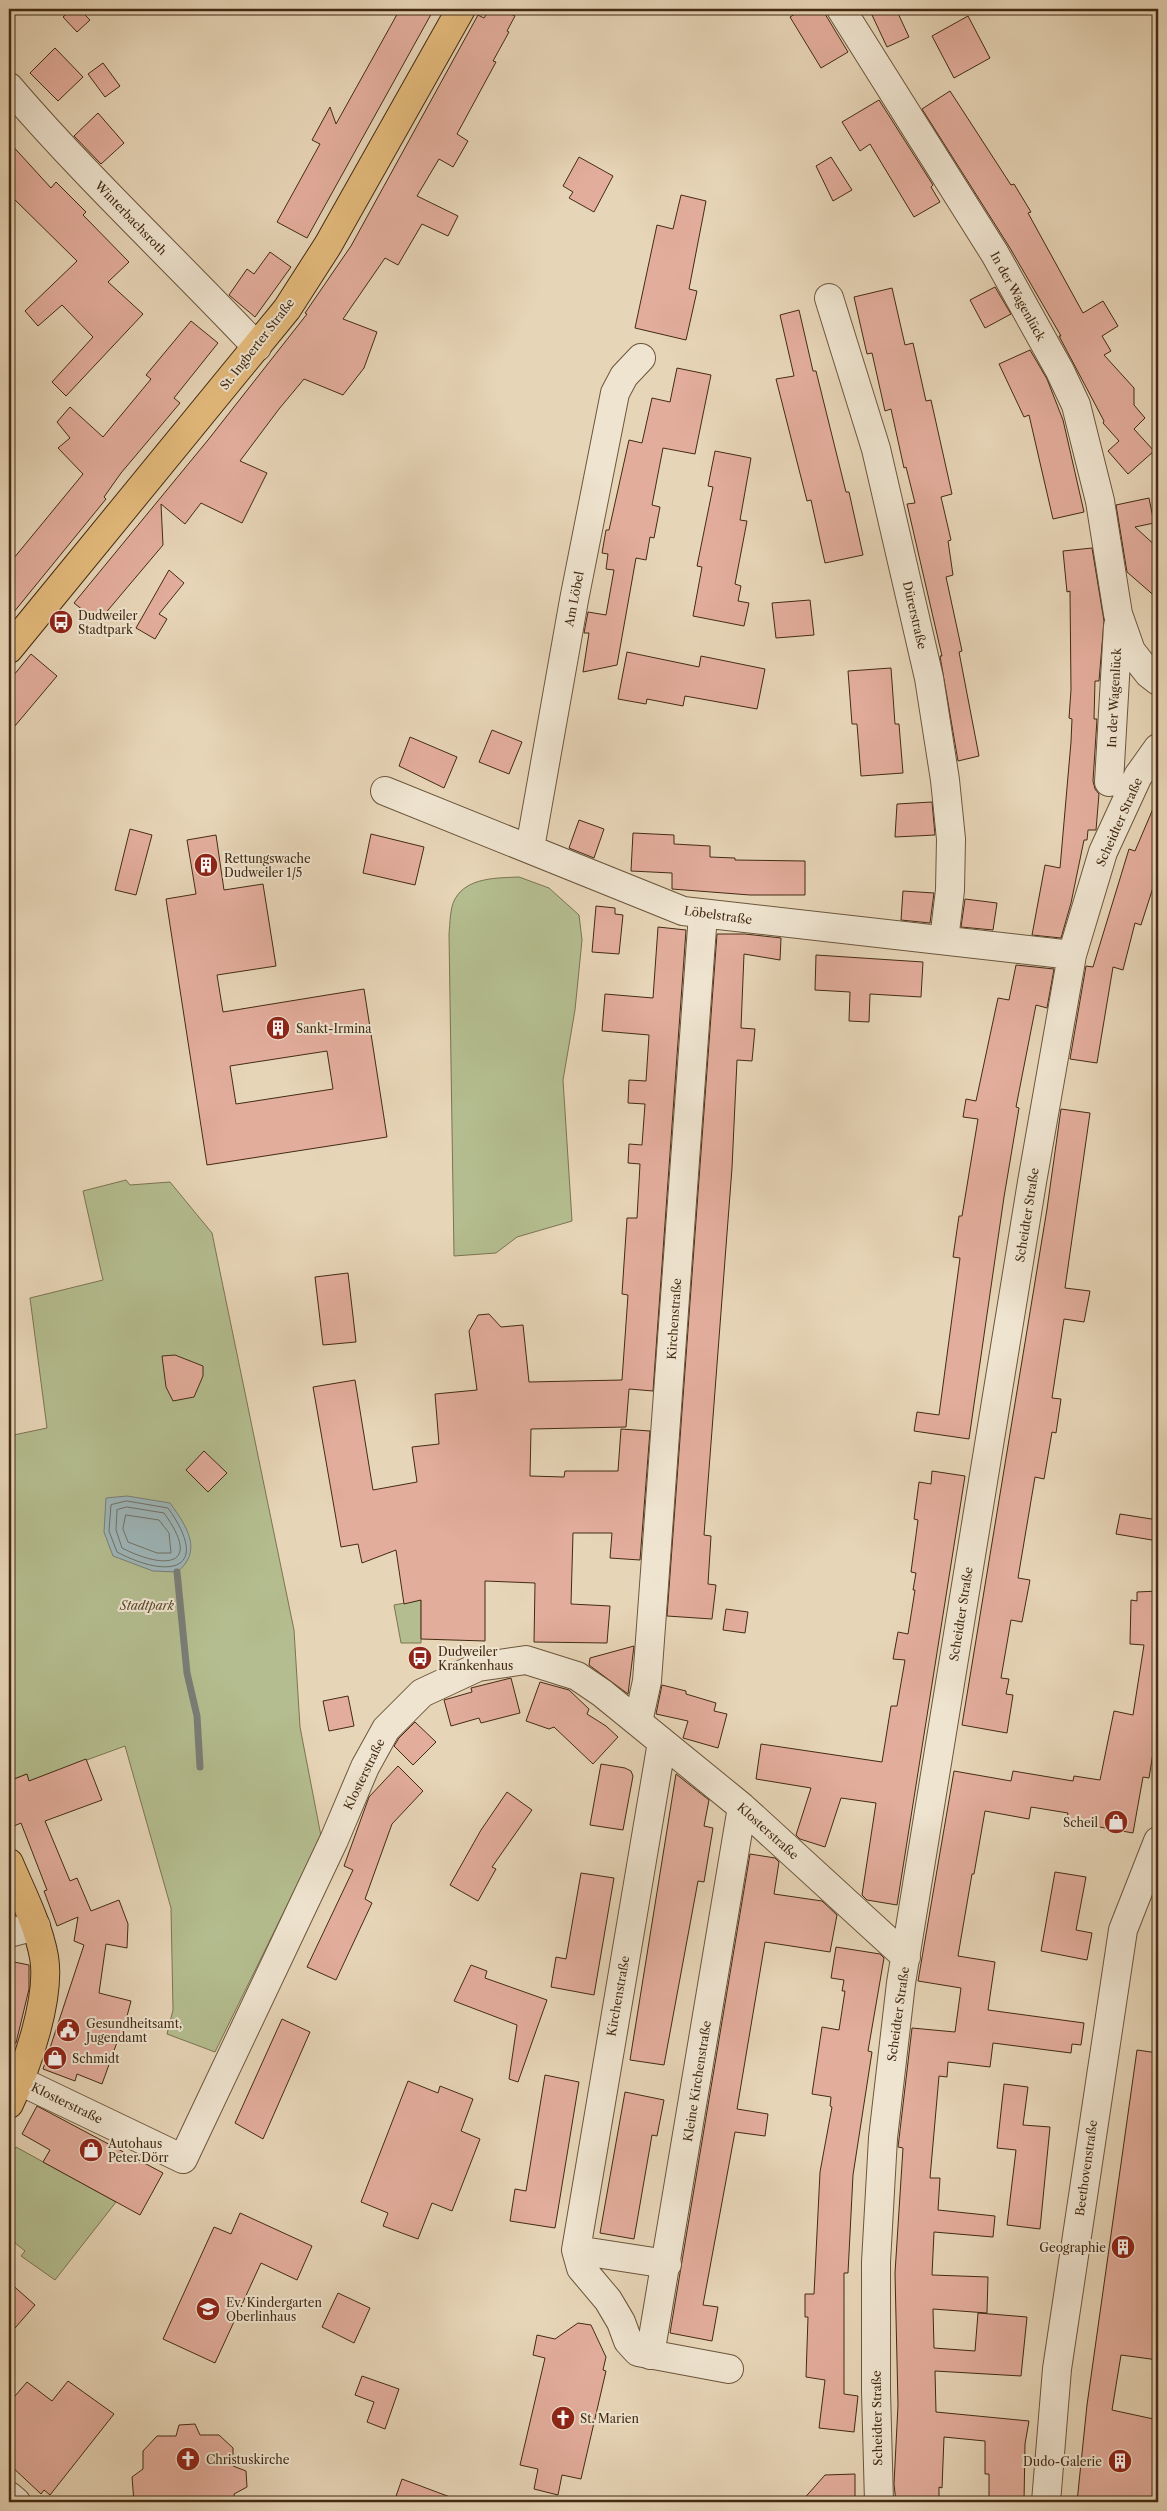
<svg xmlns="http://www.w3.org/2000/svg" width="1167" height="2511" viewBox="0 0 1167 2511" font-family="'Libre Caslon Text',serif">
<rect width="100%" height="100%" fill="#e7d5b7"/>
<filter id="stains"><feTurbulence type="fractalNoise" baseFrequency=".004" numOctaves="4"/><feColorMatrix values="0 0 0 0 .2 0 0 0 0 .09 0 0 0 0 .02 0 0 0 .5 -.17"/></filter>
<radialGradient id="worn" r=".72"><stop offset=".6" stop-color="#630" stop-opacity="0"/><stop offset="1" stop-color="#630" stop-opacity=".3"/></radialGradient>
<!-- green -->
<path fill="#b4bd8f" stroke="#7c7451" d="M519 877 549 888 579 915 582 940 575 1010 563 1080 572 1221 517 1237 496 1253 454 1256 449 934C450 924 450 907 455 899 467 877 498 878 519 877Z
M126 1180 130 1185 170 1182 212 1233 294 1630 300 1727 321 1836 215 2052 167 2034 173 2010 171 1908 125 1746 29 1781 26 1774 9 1781V1436L47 1428 30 1298 103 1280 83 1191Z
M421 1600V1643H401L394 1605Z
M16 2147 116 2202 55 2280 21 2256 25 2251 9 2238V2157Z"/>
<!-- water -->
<path fill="#9db6ba" stroke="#797e77" d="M127 1496 170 1503C186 1525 204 1551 177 1572L153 1571 113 1556 104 1532 106 1498Z"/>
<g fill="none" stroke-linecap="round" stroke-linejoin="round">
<!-- shore -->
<path stroke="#707066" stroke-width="1" d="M127 1501 168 1508C212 1570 170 1580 117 1552L109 1531 111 1505Z
M127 1507 164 1513C203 1567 165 1570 122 1548L116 1530 117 1510Z
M126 1515 159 1520 169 1533 171 1553H157L128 1542 123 1529Z"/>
<!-- stream -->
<path stroke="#797e77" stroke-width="7" d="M177 1572 187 1673 197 1716 200 1767"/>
</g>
<!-- building -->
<path fill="#e3ad9c" stroke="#432b13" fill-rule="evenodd" d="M72 9H79L90 20 77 32 63 17Z
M400 9H434L307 238 277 222 320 144 312 140 330 107 336 124Z
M490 9H501L515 16 507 31 509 32 493 61 496 62 457 134 468 141 453 167 439 159 417 196 458 216 448 236 422 224 398 265 385 258 343 319 377 332 364 368 343 395 304 379 279 409 240 461 267 473 242 523 201 503 185 524 161 504 163 545 98 622 74 603 208 440 307 314 305 313 351 246 478 15 484 18Z
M803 9H822L848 52 821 68 790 17Z
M885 9H896L909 37 887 47 872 15Z
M968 16 990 58 954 78 932 36Z
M55 48 83 77 58 101 30 73Z
M103 63 120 86 105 97 88 74Z
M950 91 1011 185 1014 184 1031 212 1028 213 1083 313 1103 301 1118 326 1102 336 1111 351 1104 355 1134 388V405L1145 418 1134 429 1154 451 1128 474 1108 451 1119 441 1103 423 1104 421 1059 336H1061L1010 248 922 109Z
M879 100 933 185 931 187 940 202 914 217 870 144 860 151 842 122Z
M98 113 124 143 101 164 74 136Z
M9 142 51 188 56 182 86 212 83 215 129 262 108 282 143 314 66 396 52 382 93 337 62 305 38 326 25 311 77 261 9 194Z
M579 157 613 176 594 212 569 198 573 192 563 186Z
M831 157 852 190 833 201 816 166Z
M681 195 706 201 689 289 697 291 686 340 635 328 657 225 673 229Z
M270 252 291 267 255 317 229 295 247 269 254 274Z
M995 287 1011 314 985 328 970 300Z
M892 288 905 345 913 343 926 401 931 400 952 494 941 497 951 540 948 541 953 575 946 577 962 651 959 652 979 756 958 761 940 656H942L907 504 915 503 906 467 904 468 891 409 885 411 872 353 867 354 854 297Z
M799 310 813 371H816L846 492H849L863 555 825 563 811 500 807 501 776 379 794 376 780 315Z
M191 321 218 343 174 398 180 403 121 473 104 497 106 499 9 618V564L83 474 58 448 70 438 57 422 70 407 103 437 151 379 146 375Z
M1030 350 1047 379 1063 420 1084 512 1053 519 1029 415 1024 417 999 364Z
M677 368 711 375 695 454 663 448 652 505 660 507 654 538 650 537 646 560 636 558 617 665 583 672 589 633H584L588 612 606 615 614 570 606 569 608 554 602 553 606 530H609L629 440 642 443 652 398 670 402Z
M715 451 751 458 740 520 747 521 735 584 741 586 738 601 749 603 744 626 693 616 702 567 697 566 713 487 708 486Z
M1149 498 1154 523 1135 527 1158 548V599L1127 572 1116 505Z
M1092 548 1104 621 1099 681H1095L1094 719H1097L1093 781 1095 789 1099 794 1096 830H1088L1087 840H1084L1071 903 1061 938 1032 935 1045 865 1060 868 1071 742 1072 719 1069 718 1071 690 1070 591 1067 592 1063 551Z
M169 570 184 583 159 614 167 619 155 639 136 628Z
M810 600 814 635 776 638 772 603Z
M627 652 699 667 701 656 765 669 757 709 685 696 683 706 647 699 646 704 618 699Z
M31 654 57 676 9 733V681Z
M891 668 895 724H899L903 773 861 776 857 724H852L848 671Z
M492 730 522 742 509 774 479 762Z
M410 737 457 757 444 788 399 766Z
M1158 797V872L1141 925 1135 923 1123 970 1113 967 1097 1063 1070 1059 1086 966 1093 967 1129 849 1135 851Z
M932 802 935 835 895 837 897 804Z
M579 820 604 829 594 858 569 848Z
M130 829 152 835 136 895 115 890Z
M633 833 674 835V844L710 846V857L735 858V860L805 861V895H750L672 889V873L631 871Z
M371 834 424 847 415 885 363 873Z
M216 835 224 890 263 884 276 966 217 975 223 1012 364 989 387 1137 207 1165 166 899 196 894 187 840ZM327 1051 333 1089 236 1104 230 1066Z
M903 891 934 893 930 923 901 920Z
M965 899 997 903 993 930 961 927Z
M596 906 615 908V914L623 915 619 954 592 952Z
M658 927 686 930 653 1391 629 1389 626 1427 531 1429 530 1476 564 1477 565 1471H618L621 1429 650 1431 640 1560 610 1558 612 1533H573L571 1604 610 1606 607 1643 534 1642 535 1583 485 1581V1641L421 1639V1600L404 1604 396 1550 362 1563 358 1544 341 1547 313 1387 355 1380 373 1490 417 1482 412 1447 439 1444 435 1394 477 1390 469 1331 478 1315 489 1314 501 1327 523 1325 529 1382 622 1380 628 1295 622 1294 627 1218H637L640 1164 628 1163 629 1144 642 1145 645 1104 628 1103 629 1080 646 1081 649 1035 602 1031 605 994 653 998Z
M717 934H745L781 938 780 960 744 954 741 1028 755 1029 752 1061 737 1060 732 1168 704 1535 711 1536 708 1584 716 1585 712 1619 667 1616Z
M816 955 923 962 921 997 870 994 869 1022 849 1021 850 992 815 990Z
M1016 965 1054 969 1047 1008 1036 1005 1016 1107 1019 1108 1004 1197 969 1439 914 1431 917 1412 939 1415 960 1258 953 1257 959 1216H962L978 1119 963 1117 966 1099 976 1101 998 998 1009 1000Z
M1061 1109 1090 1113 1065 1288 1090 1291 1084 1322 1064 1319 1052 1398 1061 1399 1056 1433 1052 1432 1044 1479 1035 1477 1018 1578 1030 1580 1022 1622 1011 1620 1001 1678 1009 1679 1006 1694 1013 1695 1007 1733 962 1725 1047 1209Z
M348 1273 356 1342 323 1345 315 1277Z
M175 1355 203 1366V1376L194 1397 173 1401 166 1387 162 1356Z
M204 1451 227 1473 208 1492 186 1470Z
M932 1471 965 1476 897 1905 867 1900 862 1895 876 1803 841 1798 825 1847 800 1839 796 1835 811 1788 756 1779 761 1744 882 1762 891 1706H897L905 1660 893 1659 898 1632 908 1634 915 1590H913L916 1573 911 1572 918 1520 914 1519 919 1482 931 1484Z
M1120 1514 1158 1520V1541L1116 1534Z
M1158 1591V1754L1153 1753 1149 1778 1143 1777 1133 1833 1066 1821 1068 1813 1031 1807 1029 1819 985 1811 974 1874H972L958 1956 995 1962 988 2010 1084 2023 1081 2045 1072 2044 1071 2053 993 2043 990 2067 948 2062 947 2077 939 2076 930 2178H940L938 2210 995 2216 993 2237 934 2232 932 2275 988 2277 987 2313 933 2309 934 2348 975 2351 978 2313 1027 2317 1021 2376 935 2371 936 2412 1029 2421 1025 2444 1024 2502H989V2474H985V2441L944 2437 942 2488 939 2487V2502H896L894 2484 898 2405 895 2273 903 2148 898 2147 899 2139 912 2028 955 2032 961 1988 918 1981 954 1771 1011 1781 1013 1771 1073 1781 1074 1776 1100 1780 1114 1711 1133 1715 1144 1645 1130 1644 1131 1600 1137 1601V1592Z
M726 1609 748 1612 745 1633 723 1630Z
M634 1646 628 1694 589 1665 590 1658Z
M511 1678 520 1713 481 1723 479 1718 451 1726 444 1700 472 1692 471 1688Z
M540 1682 569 1690 589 1709 587 1714 606 1726 618 1737 593 1764 554 1727 549 1729 526 1721Z
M662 1685 686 1691V1694L716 1703 714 1711 727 1714 718 1748 683 1738 688 1721 656 1714Z
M348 1696 354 1726 329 1731 323 1701Z
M415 1722 436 1742 413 1765 394 1746 399 1738Z
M86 1759 102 1800 45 1821 70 1881 77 1878 91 1911 119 1900 128 1924 127 1948 106 1944 99 1993 131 2001 122 2035 120 2034 102 2084 77 2074 75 2081 43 2069 84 1945 74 1941 78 1917 57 1926 44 1891 47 1890 21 1823 14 1826 9 1811V1781L27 1774 29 1781Z
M601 1764 625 1768 631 1771 633 1776 623 1830 590 1825Z
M398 1766 423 1791 392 1824 365 1899 372 1903 336 1980 307 1967 353 1870 344 1866 369 1797Z
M676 1774 709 1800 704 1826 713 1828 704 1882 698 1881 664 2065 630 2060Z
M507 1792 532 1810 492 1867 496 1869 478 1901 450 1885 481 1830Z
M750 1854 775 1858 779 1862 774 1894 822 1901 837 1915 830 1952 765 1942 737 2109 768 2114 765 2136 735 2132 703 2305 718 2307 712 2341 670 2333Z
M1055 1872 1086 1877 1076 1930 1092 1933 1087 1960 1041 1951Z
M581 1873 614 1878 594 1995 551 1987 556 1957 566 1959Z
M836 1947 880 1954 884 1958 868 2051 872 2052 853 2175 848 2273H844V2394L858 2396 854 2432 819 2428 825 2380 806 2377 808 2317H805V2294H814L820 2172 832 2107 830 2106 831 2097 812 2094 822 2027 839 2030 845 1991H842L844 1980 831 1978Z
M9 1961 29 1965V1989L16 2043 9 2042Z
M471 1965 487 1971 485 1978 547 2000 518 2082 509 2079 517 2025 454 2001Z
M282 2019 310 2032 263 2139 235 2123Z
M1137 2050 1158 2053V2360L1121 2355 1112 2410 1158 2420V2502H1077L1087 2405Z
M545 2075 579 2082 555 2228 510 2221 515 2189 526 2191Z
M408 2081 438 2093 440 2086 473 2099 461 2131 480 2139 452 2211 432 2203 418 2239 383 2226 388 2213 361 2202Z
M1004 2084 1028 2087 1023 2125 1050 2127 1040 2229 1007 2225 1016 2150 997 2148Z
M625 2092 664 2100 657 2136 652 2135 634 2239 600 2233Z
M37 2106 163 2173 140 2215 43 2162 50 2150 22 2134Z
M240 2213 312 2246 297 2280 261 2263 215 2363 163 2339 214 2227 231 2234Z
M9 2282 35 2305 9 2335Z
M338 2293 370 2308 354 2343 322 2327Z
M578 2323 591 2325 606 2357 603 2370 606 2371 581 2479 562 2475 558 2495 534 2489 538 2469 520 2465 545 2358 533 2355 537 2335 555 2339Z
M362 2376 399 2389 385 2429 367 2422 374 2402 355 2395Z
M68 2381 114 2414 50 2495 44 2490 41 2494 9 2464V2403L27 2382 52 2401Z
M195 2424 200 2435H219L233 2448V2466L246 2471 247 2487 234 2494 235 2502H134L132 2477 143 2469V2451L157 2436H176L179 2425Z
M855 2474V2502H801L825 2475Z
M402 2479 458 2500V2502H394Z"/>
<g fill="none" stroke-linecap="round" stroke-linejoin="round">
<!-- minor casing -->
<g stroke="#6c563c" stroke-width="30">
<path id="minor" d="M841 9 995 254 1060 371 1076 405 1100 501 1118 614 1131 651 1149 674 1158 681
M9 87C87 178 175 260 257 347
M829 298 876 449 929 678 945 780 951 839 950 890 944 940
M1109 782 1118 626
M385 791 683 911 1072 955
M530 848 574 600 615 393 624 376 641 358
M638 1722 647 1681 703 914
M662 1742 576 2250 581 2268 608 2300 621 2322 628 2341 638 2352 729 2369
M9 1933 36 1926
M20 2081 183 2159 334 1840 365 1767 386 1729 422 1693 478 1667 526 1660 577 1676 602 1693 742 1807 906 1957
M576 2250 667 2264
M650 2355 742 1807
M9 2496 16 2502
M879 2502 876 2391V2262L883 2138 901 1983 1032 1182 1072 955 1103 852 1138 776 1158 748
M1046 2502 1057 2369 1123 1930 1158 1841"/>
</g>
<!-- major casing -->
<g stroke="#432b13" stroke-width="30">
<path id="major" d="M9 649 287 309 328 245 461 9
M9 1863C22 1894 38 1924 44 1957 51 1997 27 2067 9 2104"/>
</g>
<!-- minor -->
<use href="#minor" stroke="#efe4d0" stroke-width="28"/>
<!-- major -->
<use href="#major" stroke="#e4ba7c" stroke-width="28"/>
</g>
<!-- icons -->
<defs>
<g id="bus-disc" transform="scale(1.25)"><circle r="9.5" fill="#8f2418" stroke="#efe4d0"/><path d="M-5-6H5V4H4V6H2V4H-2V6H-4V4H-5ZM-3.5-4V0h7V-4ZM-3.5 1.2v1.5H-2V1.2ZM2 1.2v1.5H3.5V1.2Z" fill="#fff"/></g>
<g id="building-disc" transform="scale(1.25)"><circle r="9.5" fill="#8f2418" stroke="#efe4d0"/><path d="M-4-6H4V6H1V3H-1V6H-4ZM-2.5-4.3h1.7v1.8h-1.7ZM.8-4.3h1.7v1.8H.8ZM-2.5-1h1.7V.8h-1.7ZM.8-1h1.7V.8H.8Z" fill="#fff"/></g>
<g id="shop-disc" transform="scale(1.25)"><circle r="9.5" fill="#8f2418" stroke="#efe4d0"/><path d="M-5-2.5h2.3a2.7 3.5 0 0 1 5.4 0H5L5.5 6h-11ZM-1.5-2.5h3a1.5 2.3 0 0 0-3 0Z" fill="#fff"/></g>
<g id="civic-disc" transform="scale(1.25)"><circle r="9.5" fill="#8f2418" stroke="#efe4d0"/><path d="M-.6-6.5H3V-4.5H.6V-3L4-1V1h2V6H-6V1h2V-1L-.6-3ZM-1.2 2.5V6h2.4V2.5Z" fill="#fff"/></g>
<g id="school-disc" transform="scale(1.25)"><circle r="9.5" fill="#8f2418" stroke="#efe4d0"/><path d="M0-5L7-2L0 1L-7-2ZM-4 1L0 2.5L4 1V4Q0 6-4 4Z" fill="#fff"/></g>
<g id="church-disc" transform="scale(1.25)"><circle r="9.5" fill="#8f2418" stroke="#efe4d0"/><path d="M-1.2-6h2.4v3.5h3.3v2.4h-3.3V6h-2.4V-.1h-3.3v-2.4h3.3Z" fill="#fff"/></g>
</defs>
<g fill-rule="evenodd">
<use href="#bus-disc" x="61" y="622"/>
<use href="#building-disc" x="206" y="865"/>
<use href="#building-disc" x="278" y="1028"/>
<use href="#bus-disc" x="420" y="1658"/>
<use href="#shop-disc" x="1116" y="1822"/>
<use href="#civic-disc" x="68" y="2030"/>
<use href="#shop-disc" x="55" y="2058"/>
<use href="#shop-disc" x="91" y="2150"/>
<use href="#building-disc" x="1123" y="2247"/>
<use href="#school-disc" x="208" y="2309"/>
<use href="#church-disc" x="563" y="2418"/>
<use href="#church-disc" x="188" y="2459"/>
<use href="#building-disc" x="1120" y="2461"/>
</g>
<g text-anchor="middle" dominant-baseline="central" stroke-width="4" stroke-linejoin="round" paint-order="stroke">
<!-- street labels -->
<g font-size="12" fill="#432b13" stroke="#efe4d0">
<text transform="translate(131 218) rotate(46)">Winterbachsroth</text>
<text transform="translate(1018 296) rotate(61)">In der Wagenlück</text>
<text transform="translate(257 344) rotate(-52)">St. Ingberter Straße</text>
<text transform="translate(574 599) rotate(-79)">Am Löbel</text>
<text transform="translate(915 615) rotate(77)">Dürerstraße</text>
<text transform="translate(1114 698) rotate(-87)">In der Wagenlück</text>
<text transform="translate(1119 822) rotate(-66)">Scheidter Straße</text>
<text transform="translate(718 915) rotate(8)">Löbelstraße</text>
<text transform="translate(1027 1215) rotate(-81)">Scheidter Straße</text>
<text transform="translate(674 1319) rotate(-86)">Kirchenstraße</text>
<text transform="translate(961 1614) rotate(-81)">Scheidter Straße</text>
<text transform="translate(364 1774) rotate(-64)">Klosterstraße</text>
<text transform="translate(768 1831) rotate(42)">Klosterstraße</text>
<text transform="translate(618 1996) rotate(-80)">Kirchenstraße</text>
<text transform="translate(898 2014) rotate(-82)">Scheidter Straße</text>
<text transform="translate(697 2081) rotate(-81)">Kleine Kirchenstraße</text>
<text transform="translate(67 2103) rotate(26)">Klosterstraße</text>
<text transform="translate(1086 2168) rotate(-82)">Beethovenstraße</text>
<text transform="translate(877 2418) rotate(-91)">Scheidter Straße</text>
</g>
<!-- poi labels -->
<g font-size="12" fill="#432b13" stroke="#efe4d0" text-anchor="start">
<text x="78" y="615">Dudweiler<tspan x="78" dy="14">Stadtpark</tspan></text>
<text x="224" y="858">Rettungswache<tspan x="224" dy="14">Dudweiler 1/5</tspan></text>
<text x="296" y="1028">Sankt-Irmina</text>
<text x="438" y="1651">Dudweiler<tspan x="438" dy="14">Krankenhaus</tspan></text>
<text x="1098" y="1822" text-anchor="end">Scheil</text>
<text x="86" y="2023">Gesundheitsamt,<tspan x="86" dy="14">Jugendamt</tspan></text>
<text x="72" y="2058">Schmidt</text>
<text x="108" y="2143">Autohaus<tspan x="108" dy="14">Peter Dörr</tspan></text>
<text x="1106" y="2247" text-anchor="end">Geographie</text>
<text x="226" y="2302">Ev. Kindergarten<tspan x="226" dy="14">Oberlinhaus</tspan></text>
<text x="580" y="2418">St. Marien</text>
<text x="206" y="2459">Christuskirche</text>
<text x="1102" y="2461" text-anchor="end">Dudo-Galerie</text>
</g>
<!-- park labels -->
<g font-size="12" font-style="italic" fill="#5a482c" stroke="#efe4d0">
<text x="147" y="1605">Stadtpark</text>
</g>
</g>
<!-- margin -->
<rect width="1167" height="2511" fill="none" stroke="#e7d5b7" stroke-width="30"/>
<rect x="10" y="10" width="1147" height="2491" fill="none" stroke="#432b13" stroke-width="2.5"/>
<rect x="15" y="15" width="1137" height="2481" fill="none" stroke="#432b13"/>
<rect width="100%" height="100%" filter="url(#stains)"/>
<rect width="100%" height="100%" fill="url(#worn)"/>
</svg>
